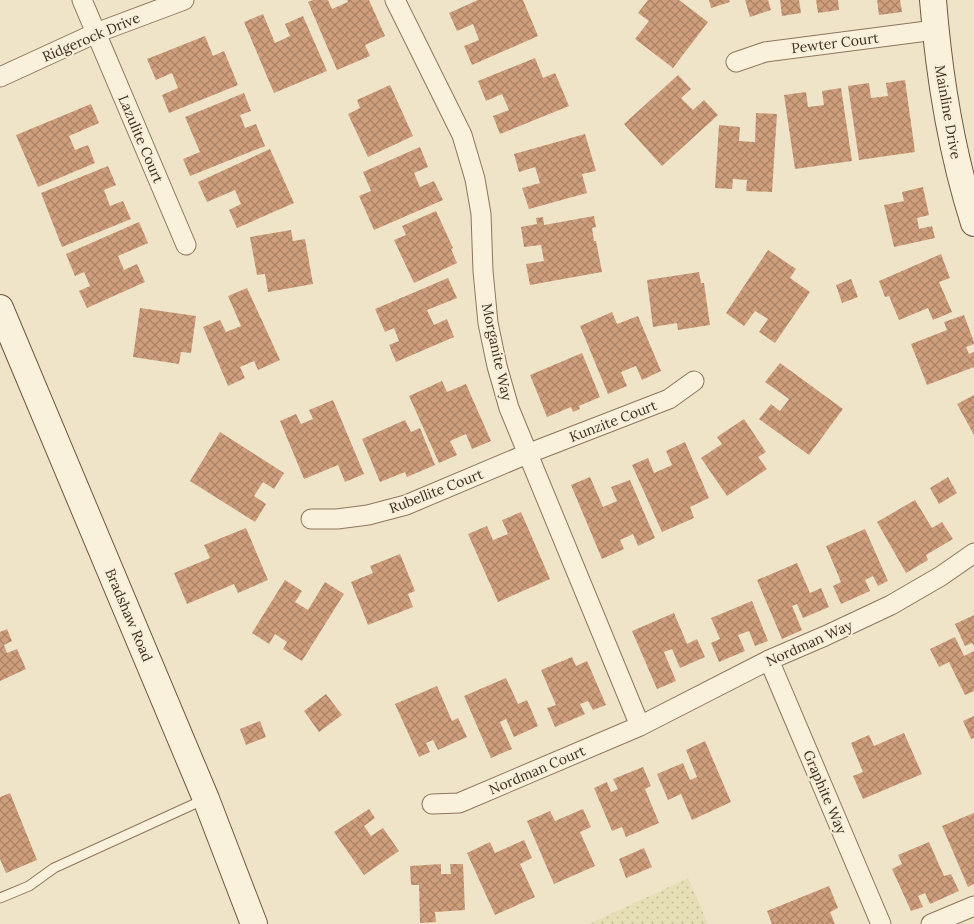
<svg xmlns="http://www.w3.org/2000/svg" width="974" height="924" viewBox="0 0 974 924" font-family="Lora,serif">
<defs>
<pattern id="farmland-dots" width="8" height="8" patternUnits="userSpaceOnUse" patternTransform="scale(1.25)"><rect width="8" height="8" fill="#e6deb5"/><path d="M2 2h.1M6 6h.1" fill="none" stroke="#c6bf9b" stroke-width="1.8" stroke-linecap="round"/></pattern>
<pattern id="building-cross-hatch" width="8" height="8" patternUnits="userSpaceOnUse" patternTransform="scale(1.25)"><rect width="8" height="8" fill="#cf9f7d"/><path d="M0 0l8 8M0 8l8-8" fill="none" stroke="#a98266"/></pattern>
</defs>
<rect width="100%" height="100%" fill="#f0e4c8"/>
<!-- farmland -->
<path fill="url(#farmland-dots)" d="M688 878 708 924H589Z"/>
<!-- building -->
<path fill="url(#building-cross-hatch)" d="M313 0H328L332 9 348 2 347 0H369L385 36 365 45 370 56 337 70 308 2Z
M478 0H523L538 36 472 65 464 46 479 40 473 24 457 31 449 13Z
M648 0H679L708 22 673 68 635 39 649 21 638 13Z
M709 0H729L730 2 711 8Z
M745 0H768L771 10 750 17Z
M780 0H799L801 13 782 16Z
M816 0H838L839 10 818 13Z
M877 0H900L902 12 879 15Z
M263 14 275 43 290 36 285 24 303 16 327 71 274 93 244 22Z
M205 36 213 56 224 51 238 85 169 113 162 95 178 88 172 73 156 80 147 59Z
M535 58 543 78 555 73 569 106 500 134 493 116 509 110 502 94 486 101 478 81Z
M678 75 691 89 681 98 693 110 704 100 718 115 662 166 624 124Z
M905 80 915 152 859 160 848 86 869 83 871 98 888 96 886 83Z
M390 85 413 136 368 157 348 114 360 108 357 100Z
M841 88 852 161 795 169 784 95 806 92 808 107 824 105 822 91Z
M244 93 251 111 240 115 245 128 256 124 265 146 190 176 183 159 200 152 185 117Z
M91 104 99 123 69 136 75 150 88 145 95 163 38 187 16 135Z
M756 113 777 114 772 192 746 191 747 180 733 179 732 189 715 188 719 125 740 127 739 141 755 142Z
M585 134 596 171 582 174 587 193 529 209 522 188 540 183 535 167 519 172 514 154Z
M420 147 428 167 414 173 420 187 434 181 443 200 374 230 359 196 371 191 363 172Z
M270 149 294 203 237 228 229 210 241 204 235 190 207 202 198 182Z
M108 166 116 185 104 190 110 206 123 201 131 219 62 247 41 193Z
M923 187 929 215 917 218 919 229 932 226 935 238 894 247 884 205 904 201 902 192Z
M436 211 453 248 451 249 457 263 414 283 394 240 406 235 402 226Z
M594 216 596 227 592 228 594 241H596L602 272 530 285 526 264 544 261 541 245 524 247 521 227 537 224 536 218 543 217 544 225Z
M139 222 148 243 118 256 124 270 137 264 145 282 87 308 79 291 90 286 84 272 75 276 66 254Z
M291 230 293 241 305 239 313 284 268 292 265 274 257 275 250 237Z
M768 250 796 269 790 278 810 292 775 343 759 332 768 319 755 311 744 326 726 313Z
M941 254 950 278 939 282 952 312 933 320 928 308 899 320 889 296 885 297 879 281Z
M699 272 701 283H704L710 325 678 330 677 323 653 327 647 280Z
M448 278 457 298 427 310 434 325 447 319 454 337 396 362 389 345 399 341 394 328 385 332 375 309Z
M851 279 858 297 842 303 836 285Z
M247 288 280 360 258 370 254 361 240 367 245 378 228 386 203 327 220 320 226 332 241 326 228 296Z
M140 308 196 316 191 353 181 352 179 364 133 357Z
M612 312 617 324 638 316 661 371 642 380 636 366 621 372 627 386 608 394 580 326Z
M964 315 974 342V344L966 347 969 354 974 352V367L927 385 911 344 947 330 944 322Z
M582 353 600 397 579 406 580 409 573 412 571 407 547 417 530 375Z
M780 363 843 409 809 455 759 419 771 404 780 411 789 399 765 382Z
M442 381 447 392 466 384 491 441 472 449 466 434 450 441 457 455 439 463 409 396Z
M974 395V435L957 404Z
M333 400 364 474 345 482 338 465 304 479 280 421 296 414 301 424 313 419 309 410Z
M744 419 766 452 758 457 767 469 727 496 701 458 722 444 717 437Z
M405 420 411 432 420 428 435 465 407 477 405 472 380 482 362 439Z
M220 432 284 473 274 489 263 482 254 496 266 504 255 522 190 481Z
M685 442 709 498 690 507 694 518 662 532 632 465 648 458 654 473 672 465 666 451Z
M590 477 603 507 617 501 611 487 630 480 655 538 638 546 633 534 620 540 624 549 602 559 571 485Z
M948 477 957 493 939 504 930 488Z
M915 500 932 528 942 522 953 539 926 555 928 560 906 573 877 522Z
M521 512 550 579 498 602 468 534 487 526 493 540 508 534 502 520Z
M246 528 268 580 238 593 234 584 187 604 174 573 210 558 204 545Z
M865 529 888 581 878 586 873 576 865 580 870 591 841 604 833 586 841 582 826 546Z
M400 554 415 591 408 594 413 607 368 625 351 582 373 573 370 566Z
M797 563 810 593 821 588 829 607 803 618 797 604 792 606 802 630 782 639 757 580Z
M285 580 302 591 295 602 308 610 325 582 344 594 302 661 283 649 287 642 275 634 269 644 252 633Z
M752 601 768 641 755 646 749 631 738 635 745 651 719 662 711 643 720 639 711 618Z
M674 613 687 644 697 639 705 657 680 668 672 649 664 652 676 681 657 689 632 631Z
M974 615V646L972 643 965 646 955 624Z
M7 629 12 641 4 645 7 653 17 649 26 669 0 681V632Z
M955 637 964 656 974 651V691L965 695 949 662 939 667 930 649Z
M572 657 576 666 587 661 606 705 593 710 588 701 580 704 585 714 555 727 547 708 556 705 541 670Z
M506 678 518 704 527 700 538 726 514 737 506 719 500 722 512 749 491 758 464 696Z
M437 686 452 721 458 718 467 737 438 750 433 740 426 743 430 752 419 757 395 704Z
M326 694 342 715 319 732 304 711Z
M974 716V738L971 739 963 721Z
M260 721 266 737 246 745 240 729Z
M904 733 922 774 863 799 853 776 863 772 851 743 869 735 874 746Z
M705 741 731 802 692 820 681 794 668 800 657 774 683 763 690 780 697 777 686 750Z
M643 767 651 786 645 789 659 823 626 837 622 827 612 831 594 788 607 782 611 792 618 789 613 779Z
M10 793 37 860 6 873 0 859V797Z
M369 809 375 818 364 826 371 836 383 828 399 851 364 875 334 832Z
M583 809 591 827 580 832 595 866 554 884 527 821 550 811 555 821Z
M974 813V884L968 887 942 826Z
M524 840 532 858 520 864 535 897 495 915 467 853 490 842 495 853Z
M929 842 944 876 951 874 959 891 930 904 925 893 918 896 923 907 911 911 892 869 902 864 898 855Z
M644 848 652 867 626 878 619 859Z
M441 864V874H451L450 864H463L465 910 435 912 436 922 420 923 419 885H411L410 866Z
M829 886 838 908 830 912 835 924H772L767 911Z"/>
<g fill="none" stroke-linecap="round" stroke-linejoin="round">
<!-- lane casing -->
<g stroke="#8d765c" stroke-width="11">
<path id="lane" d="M0 898 29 886 54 868 203 800"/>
</g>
<!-- street casing -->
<g stroke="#8d765c" stroke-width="21">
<path id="street" d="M82 0 186 245
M395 0 462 135 475 179 481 214 483 271 488 323 497 366 509 408 640 726
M736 62 765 52 935 30
M0 77 96 33 184 0
M311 519H337L368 515 406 505 527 454 669 399 694 381
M769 660 881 924
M432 804 459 803 640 726 769 660 825 636 891 605 941 576 974 553
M931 924 974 906"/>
</g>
<!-- secondary casing -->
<g stroke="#6f573f" stroke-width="28">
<path id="secondary" d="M933 0C939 76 951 151 974 223
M0 308 206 799 254 924"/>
</g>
<!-- lane -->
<use href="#lane" stroke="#faf1dc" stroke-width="9"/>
<!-- street -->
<use href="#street" stroke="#faf1dc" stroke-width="19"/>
<!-- secondary -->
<use href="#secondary" stroke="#faf1dc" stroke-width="26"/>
</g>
<g text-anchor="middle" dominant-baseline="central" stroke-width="4" stroke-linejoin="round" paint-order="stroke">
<!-- street labels -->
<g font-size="14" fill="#3d2e20" stroke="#f7eed8">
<text transform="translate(91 37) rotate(-23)">Ridgerock Drive</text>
<text transform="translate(835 43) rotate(-7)">Pewter Court</text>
<text transform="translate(948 112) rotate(80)">Mainline Drive</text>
<text transform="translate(141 139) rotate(67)">Lazulite Court</text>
<text transform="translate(497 352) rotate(78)">Morganite Way</text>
<text transform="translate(613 421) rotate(-21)">Kunzite Court</text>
<text transform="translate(436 491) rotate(-21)">Rubellite Court</text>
<text transform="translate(129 615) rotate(67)">Bradshaw Road</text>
<text transform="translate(809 643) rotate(-24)">Nordman Way</text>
<text transform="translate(537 770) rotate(-23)">Nordman Court</text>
<text transform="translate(825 792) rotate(67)">Graphite Way</text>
</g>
</g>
</svg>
